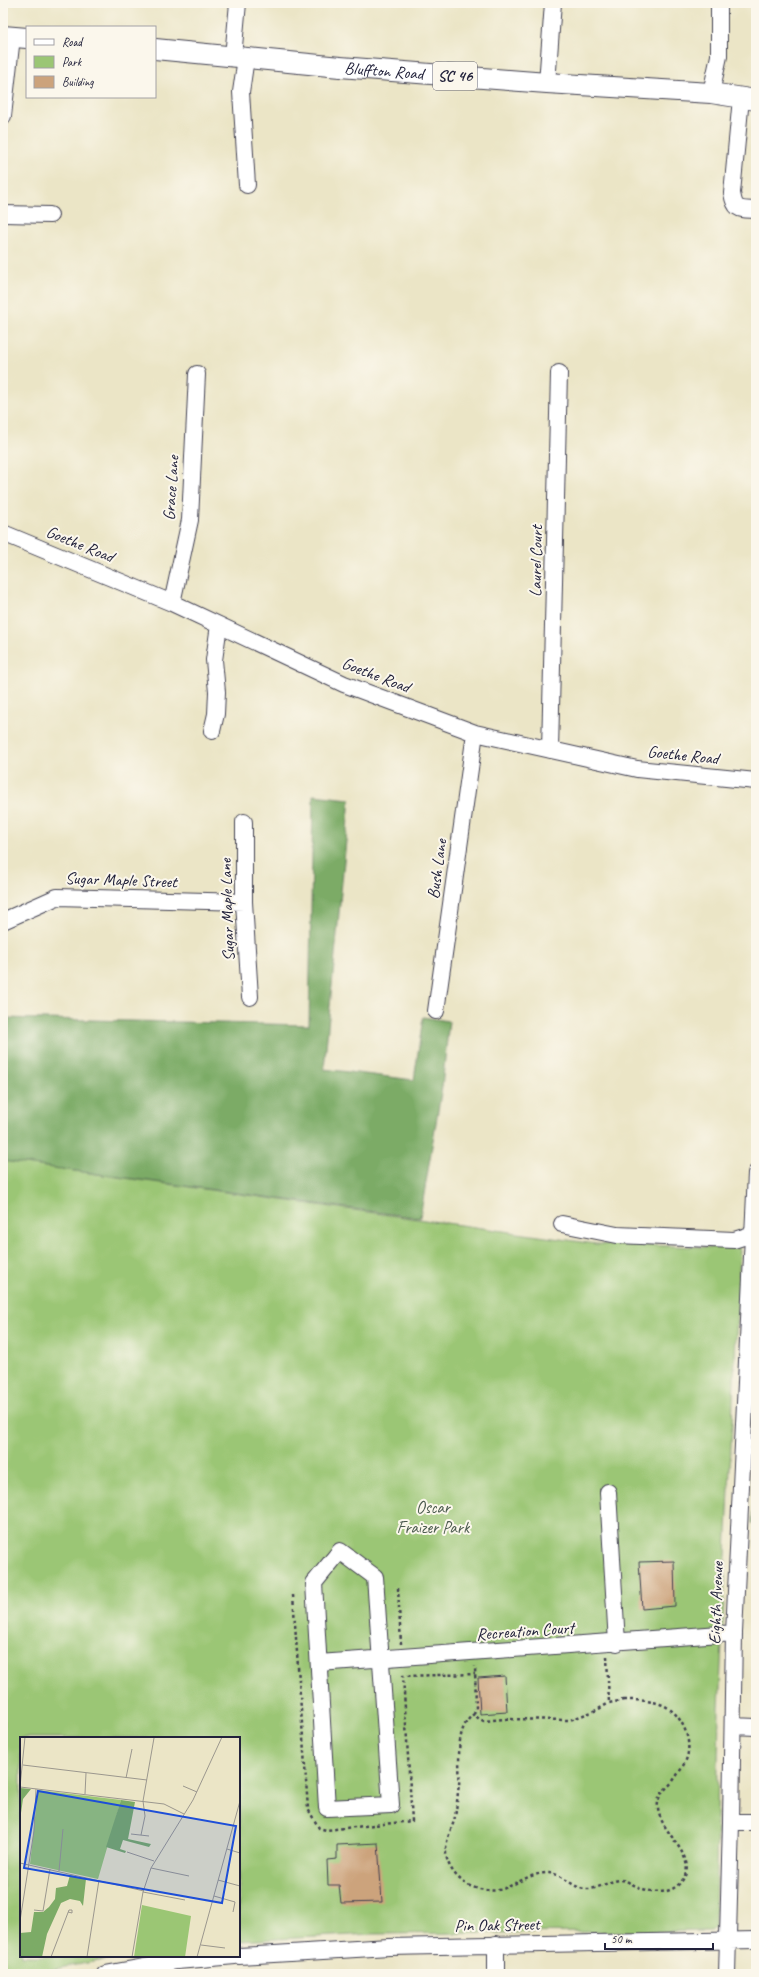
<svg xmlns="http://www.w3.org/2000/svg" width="759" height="1977" viewBox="0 0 759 1977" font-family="Caveat,sans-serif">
<rect width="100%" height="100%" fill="#fbf7ec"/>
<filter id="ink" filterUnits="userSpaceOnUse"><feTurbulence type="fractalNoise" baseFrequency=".025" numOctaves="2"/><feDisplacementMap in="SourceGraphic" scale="8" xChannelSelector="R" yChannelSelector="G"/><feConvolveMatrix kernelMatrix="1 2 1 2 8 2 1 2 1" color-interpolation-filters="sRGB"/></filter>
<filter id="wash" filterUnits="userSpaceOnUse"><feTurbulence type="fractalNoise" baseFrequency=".012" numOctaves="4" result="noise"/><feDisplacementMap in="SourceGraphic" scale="16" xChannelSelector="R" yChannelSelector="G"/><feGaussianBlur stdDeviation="0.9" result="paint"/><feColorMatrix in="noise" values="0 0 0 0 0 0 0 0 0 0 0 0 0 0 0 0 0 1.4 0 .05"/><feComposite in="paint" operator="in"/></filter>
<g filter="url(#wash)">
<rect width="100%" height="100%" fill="#ebe5c6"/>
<!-- green -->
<path fill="#9bc674" stroke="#5e7458" d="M3 1161 596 1244 740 1248 719 1709 715 1927 710 1931 372 1934 239 1941V1738H21V1956H127L26 1974H3Z"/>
<!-- forest -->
<path fill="#7cab66" stroke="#4f6650" d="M313 795 350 799 324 1069 414 1080 423 1017 449 1021 442 1087 420 1218 3 1161V1018L309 1025Z
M756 1426V1525L752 1524Z"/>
<g id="blocks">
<!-- building -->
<path fill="#cca37c" d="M674 1561 675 1606 642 1609 639 1562Z
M505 1676 507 1712 480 1714 478 1678Z
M378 1843 382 1902 341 1903 339 1885H328L327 1860 337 1859V1845Z"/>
</g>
</g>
<g filter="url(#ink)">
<use href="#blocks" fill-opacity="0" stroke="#403f50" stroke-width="1"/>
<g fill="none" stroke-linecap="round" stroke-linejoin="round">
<!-- minor casing -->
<g stroke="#403f50" stroke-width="18">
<path id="minor" d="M233 57 238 3
M246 58 241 92 247 185
M547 83 553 3
M711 93 719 56V3
M741 98 732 193C735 211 739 209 756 210
M3 116 12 37
M3 214 50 215
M3 533 172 603 344 684 475 733 637 769 756 781
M172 603 190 520 197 374
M212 731 216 714 217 692 214 660 219 625
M550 750 559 373
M244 822V902L250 997
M3 921 57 897 244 902
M436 1011 475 733
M562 1224 617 1235 734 1240 756 1233
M608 1492 617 1643
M340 1551 375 1577 391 1805 327 1808 314 1583Z
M319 1663 734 1633
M733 1726 756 1727
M731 1822H756
M496 1944V1974
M239 1956 389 1947 756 1940
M105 1974 177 1961 235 1956
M727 1974 731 1822 734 1633 756 1173"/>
</g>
<!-- major casing -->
<g stroke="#403f50" stroke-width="22">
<g id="major">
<path d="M3 36 27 38"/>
<path id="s1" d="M155 49 340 67 547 83 711 93 756 100"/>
</g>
</g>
<!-- path -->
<path stroke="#403f50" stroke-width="2.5" stroke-dasharray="3 3" stroke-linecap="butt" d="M398 1588 401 1644
M293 1595 308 1809 319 1828 326 1830 412 1821 403 1676 475 1674
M607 1656 609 1703
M624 1700C636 1700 648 1700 660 1704 682 1711 696 1744 684 1764 681 1770 677 1775 673 1781 668 1788 660 1791 658 1802 654 1831 703 1856 681 1882 669 1896 651 1893 636 1886 631 1884 626 1880 621 1880 609 1880 598 1890 585 1889 571 1887 561 1872 546 1873 529 1874 518 1883 503 1889 493 1892 480 1890 470 1886 457 1880 445 1864 446 1850 446 1840 451 1830 454 1821 457 1809 457 1797 459 1785 461 1762 453 1730 474 1714L479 1719 484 1721 504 1719 570 1720 597 1710 609 1703Z
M474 1714 476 1709 475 1666"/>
<!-- minor -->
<use href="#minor" stroke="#fff" stroke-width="16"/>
<!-- major -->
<use href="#major" stroke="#fff" stroke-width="20"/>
</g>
</g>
<g text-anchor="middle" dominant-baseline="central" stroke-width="4" stroke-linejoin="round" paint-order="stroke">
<!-- shield labels -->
<rect fill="#fbf7ec" stroke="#636270" stroke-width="1" x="433" y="62" width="44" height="28" rx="3"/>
<g font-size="16" font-weight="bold" fill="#22223b">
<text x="455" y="76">SC 46</text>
</g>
<!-- street labels -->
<g font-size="17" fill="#22223b" stroke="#fbf7ec">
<text stroke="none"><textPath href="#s1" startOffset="230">Bluffton Road</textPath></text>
<text transform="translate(171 488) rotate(-86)">Grace Lane</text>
<text transform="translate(80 544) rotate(22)">Goethe Road</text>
<text transform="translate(536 561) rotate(-89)">Laurel Court</text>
<text transform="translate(376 675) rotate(21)">Goethe Road</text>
<text transform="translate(683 755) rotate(6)">Goethe Road</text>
<text transform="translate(437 869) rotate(-82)">Bush Lane</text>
<text transform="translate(121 880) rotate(2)">Sugar Maple Street</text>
<text transform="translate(227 910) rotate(-92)">Sugar Maple Lane</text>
<text transform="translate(716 1603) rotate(-88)">Eighth Avenue</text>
<text transform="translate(525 1631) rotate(-4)">Recreation Court</text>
<text transform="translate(497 1925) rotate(-1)">Pin Oak Street</text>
</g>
<!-- park labels -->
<g font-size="17" fill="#4c5b4f" stroke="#fbf7ec">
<text x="433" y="1507">Oscar<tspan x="433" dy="20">Fraizer Park</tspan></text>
</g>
</g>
<!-- overview -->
<g transform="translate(20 1737)">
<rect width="220" height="220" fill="#ebe5c6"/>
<path d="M18 53 101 63 78 142 10 127ZM122 168 171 179 165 220H114Z" fill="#9bc674"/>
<path d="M0 51 11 52 3 62 1 76ZM101 63 115 65 108 102 131 107 129 110 103 103 100 112 106 114 105 116 86 110ZM50 138 66 142 63 169 60 164 50 162 41 166 27 197 22 220H0V196L11 195 14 175H23L29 170 35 162 36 151 47 149Z" fill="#7cab66"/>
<path fill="none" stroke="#9b978e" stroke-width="1" d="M3 28 127 43M106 41 112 12M163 49 177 55M0 50 144 67 164 77M0 50 5 0M65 57 66 36M111 97 129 99M121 98 125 79 123 64 134 1M207 112 220 116M107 115 134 124M0 126 124 154M131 131 169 139M39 134 43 92M198 143 220 149M123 155 165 163M194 159 215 165 213 175M14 173 23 174 30 132M0 184 14 94 16 52M181 208 205 211M31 220 49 173H52V176L48 175M67 220 79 143M112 220 123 155 131 131 173 63 202 0M177 220 220 64"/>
<path fill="#1d4ed8" fill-opacity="0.15" stroke="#1d4ed8" stroke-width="2" d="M18 54 216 89 202 166 4 131Z"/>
<rect width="220" height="220" fill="none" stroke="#22223b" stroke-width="2"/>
</g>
<!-- margin -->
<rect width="759" height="1977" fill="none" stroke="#fbf7ec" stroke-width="16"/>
<!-- legend -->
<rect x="26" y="26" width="130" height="72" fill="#fbf7ec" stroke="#a4a2a5"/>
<rect x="34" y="39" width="20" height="6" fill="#ffffff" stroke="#a4a2a5"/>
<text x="62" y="46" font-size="12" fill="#22223b">Road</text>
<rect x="34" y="56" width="20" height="12" fill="#9bc674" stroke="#a4a2a5"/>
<text x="62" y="66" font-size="12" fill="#22223b">Park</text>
<rect x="34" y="76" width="20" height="12" fill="#cca37c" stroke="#a4a2a5"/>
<text x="62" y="86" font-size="12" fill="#22223b">Building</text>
<!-- scale -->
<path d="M605 1943v6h108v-6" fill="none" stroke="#22223b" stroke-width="2"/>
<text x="611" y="1943" font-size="12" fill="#22223b" stroke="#fbf7ec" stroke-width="3" paint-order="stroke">50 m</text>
</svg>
